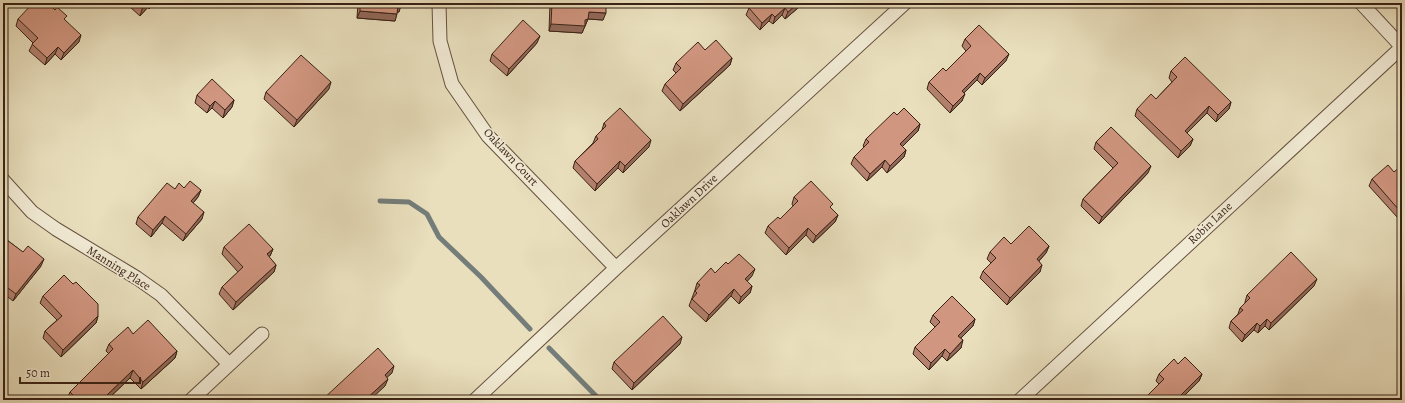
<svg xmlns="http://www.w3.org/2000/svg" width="1405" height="403" viewBox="0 0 1405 403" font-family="Alegreya,serif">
<rect width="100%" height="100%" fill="#e9dfbd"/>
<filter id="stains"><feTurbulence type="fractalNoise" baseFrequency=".005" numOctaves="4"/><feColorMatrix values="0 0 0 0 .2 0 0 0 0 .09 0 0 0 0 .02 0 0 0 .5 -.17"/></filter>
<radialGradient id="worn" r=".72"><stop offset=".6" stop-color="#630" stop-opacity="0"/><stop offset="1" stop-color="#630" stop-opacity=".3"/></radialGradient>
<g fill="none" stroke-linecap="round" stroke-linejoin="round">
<!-- stream -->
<path stroke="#747d79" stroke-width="5" d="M380 201 409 202 427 214 439 237 481 277 530 329
M549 348 600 400"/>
<!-- minor casing -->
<g stroke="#65513f" stroke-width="15">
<path id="minor" d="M439 3 440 41 452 84 488 136 616 268
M1361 3 1402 47
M3 180 32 212 56 229 137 278 161 295 229 364
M191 400 262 334
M475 400 616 268 905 3
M1020 400 1402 47"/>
</g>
<!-- minor -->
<use href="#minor" stroke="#f1ead4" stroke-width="13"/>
</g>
<!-- wall -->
<path fill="#b4816e" stroke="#392215" d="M130 3H155L149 9 148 7 140 16 129 6Z
M358 3H401L399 12H397L395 21 357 18Z
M550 3H606L603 20 588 19 582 33 549 31Z
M749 8H798L785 19 782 15 773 24 769 21 760 30 746 15Z
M18 19 65 20 79 42 61 60 55 54 45 65 29 51 33 43 16 26Z
M965 39 1006 61 982 85 977 80 964 93 962 101 950 113 927 89 929 82 946 71 966 51 962 46Z
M537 43 507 76 490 61 492 54Z
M705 50 732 58 730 65 680 111 662 91 665 84 676 73 673 70 676 63Z
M1171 71 1231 102 1229 109 1216 122 1207 113 1187 133 1193 139 1190 146 1178 158 1135 116 1137 109 1156 99 1172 82 1169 78Z
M329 89 294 127 264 99 266 92Z
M197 95 234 100 232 107 223 118 212 108 207 113 195 103Z
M897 115 920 124 918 131 902 146 906 150 904 157 887 173 882 167 867 181 851 164 854 157 864 147 863 146 866 139Z
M604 123 649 147 623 173 618 168 595 191 573 168 575 161 593 143 596 136 602 130Z
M1096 142 1148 173 1099 224 1081 206 1083 199 1113 168 1094 149Z
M1372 179 1402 212 1397 217 1369 186Z
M184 188 201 190 198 197 193 203 202 219 183 241 162 223 151 237 136 224 138 217 175 189Z
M794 197 832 209 838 215 835 222 813 243 806 235 786 255 765 233 768 226 780 219 793 206 792 204Z
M3 237 41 266 13 301 3 293Z
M1011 244 1049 246 1046 253 1039 261 1040 272 1007 305 980 278 983 271 991 263 987 259 990 252Z
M224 247 273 249 270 256 269 257 276 265 274 272 233 310 219 294 222 287 238 272 222 254Z
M728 264 752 276 747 281 752 286 750 293 739 304 731 296 706 322 689 306 695 290 697 283 715 273Z
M1314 286 1269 330 1265 326 1258 333 1254 330 1242 342 1229 328 1231 321 1238 314 1240 308 1245 303V302L1247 295Z
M43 296 98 316 96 323 61 357 43 338 45 331 57 320 40 303Z
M933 315 975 319 973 326 961 338V348L947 361 942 356 929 370 913 354 915 347 935 327 930 322Z
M133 334 177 351 175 358 141 389 130 378 109 398 111 400H68L67 399 70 392 109 354 106 351 109 344Z
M680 344 632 390 612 369 614 362Z
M1178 364 1202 374 1199 381 1180 400H1143L1159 384 1156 381 1159 374Z"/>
<!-- shaded-wall -->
<path fill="#92695a" stroke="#392215" d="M144 3H149L148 7 140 16Z
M151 3H155L149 9Z
M798 3H799L798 8 785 19 788 12Z
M398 5H401L399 12H395Z
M785 8 782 15 773 24 775 17Z
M360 11 397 14 395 21 357 18Z
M589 12 606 13 603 20 588 19 582 33 549 31 551 24Z
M772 14 769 21 760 30 762 23Z
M3 19 5 20 3 26Z
M81 35 79 42 61 60 64 53Z
M540 36 537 43 507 76 509 69Z
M58 47 55 54 45 65 47 58Z
M1009 54 1006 61 982 85 985 78Z
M732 58 730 65 680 111 683 104Z
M980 73 977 80 959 98 962 91Z
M331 82 329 89 294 127 297 120Z
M965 94 962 101 950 113 953 106Z
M234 100 232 107 223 118 225 110Z
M215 101 212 108 207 113 210 106Z
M1231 102 1229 109 1216 122 1218 115Z
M1209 106 1207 113 1182 138 1185 131Z
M920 124 918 131 898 151 900 144Z
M1193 139 1190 146 1178 158 1181 151Z
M651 140 649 147 623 173 625 166Z
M906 150 904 157 887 173 890 166Z
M885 160 882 167 867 181 870 174Z
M620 161 618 168 595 191 597 184Z
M1151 166 1148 173 1099 224 1102 217Z
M201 190 198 197 189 208 191 201Z
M1402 207V212L1397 217 1399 210Z
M204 212 202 219 183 241 186 234Z
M838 215 835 222 813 243 816 236Z
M165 216 162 223 151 237 153 230Z
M808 228 806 235 786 255 789 248Z
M1049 246 1046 253 1034 266 1037 259Z
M273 249 270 256 264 261 267 254Z
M44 259 41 266 13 301 16 294Z
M276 265 274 272 233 310 236 302Z
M1042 265 1040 272 1007 305 1010 298Z
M755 269 752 276 743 286 745 279Z
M1317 279 1314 286 1269 330 1271 323Z
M752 286 750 293 739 304 741 297Z
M734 289 731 296 706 322 709 315Z
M98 316 96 323 61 357 63 350Z
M975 319 973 326 956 343 958 336Z
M1267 319 1265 326 1258 333 1260 326Z
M1257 323 1254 330 1242 342 1245 335Z
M682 337 680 344 632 390 634 383Z
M963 340 961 348 947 361 950 354Z
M945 349 942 356 929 370 931 363Z
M177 351 175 358 141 389 143 382Z
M394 366 392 373 382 382 385 375Z
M133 370 130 378 107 400V395Z
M1202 374 1199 381 1180 400H1176Z
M388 379 385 386 370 400H365Z"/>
<!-- building -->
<path fill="#d19680" stroke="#392215" d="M3 3H8L5 20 3 19Z
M33 3H48L55 10 57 7 67 16 64 19 81 35 64 53 58 47 47 58 32 44 38 38 18 19Z
M360 3H401V5H398L397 14 360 11Z
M552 3H606V13L589 12 588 19 585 20V26L551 24Z
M755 3H798L788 12 785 8 775 17 772 14 762 23 749 8Z
M523 20 540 36 509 69 492 54Z
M979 25 1009 54 985 78 980 73 962 91 965 94 953 106 929 82 943 68 946 71 971 46 965 39Z
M716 40 732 58 683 104 665 84 681 68 676 63 698 42 705 50Z
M301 55 331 82 297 120 266 92Z
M1185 57 1231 102 1218 115 1209 106 1185 131 1193 139 1181 151 1137 109 1151 94 1156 99 1177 77 1171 71Z
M212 79 234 100 225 110 215 101 210 106 197 95Z
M620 108 651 140 625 166 620 161 597 184 575 161 598 139 596 136 606 126 604 123Z
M904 108 920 124 900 144 906 150 890 166 885 160 870 174 854 157 869 142 866 139 894 112 897 115Z
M1111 127 1151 166 1102 217 1083 199 1118 163 1096 142Z
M1388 165 1394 172 1402 165V207L1399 210 1372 179Z
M190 181 201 190 191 201 204 212 186 234 165 216 153 230 138 217 167 183 175 189 179 183 184 188Z
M811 181 833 204 830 207 838 215 816 236 808 228 789 248 768 226 778 217 780 219 798 201 794 197Z
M249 224 273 249 267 254 276 265 236 302 222 287 243 267 224 247Z
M1029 226 1049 246 1037 259 1042 265 1010 298 983 271 996 258 990 252 1004 237 1011 244Z
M3 237 23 252 28 246 44 259 16 294 4 285 3 287Z
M1291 252 1317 279 1271 323 1267 319 1260 326 1257 323 1245 335 1231 321 1243 310 1240 308 1250 298 1247 295Z
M739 254 755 269 745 279 752 286 741 297 734 289 709 315 692 299 697 293 695 291 700 285 697 283 711 268 715 273 726 262 728 264Z
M64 275 73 284 76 282 98 304V316L63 350 45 331 62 316 43 296Z
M952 296 975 319 958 336 963 340 950 354 945 349 931 363 915 347 940 322 933 315Z
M663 316 682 337 634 383 614 362Z
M148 320 177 351 143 382 133 370 107 395 111 400H78L70 392 113 349 109 344 128 327 133 334Z
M378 348 394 366 385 375 388 379 365 400 362 397 359 400H322Z
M1185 357 1202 374 1177 399 1176 397 1173 400H1143L1164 379 1159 374 1174 359 1178 364Z"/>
<g text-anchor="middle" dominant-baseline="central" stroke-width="3.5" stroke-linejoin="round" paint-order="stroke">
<!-- street labels -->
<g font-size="12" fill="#392215" stroke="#f1ead4">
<text transform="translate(511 157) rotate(47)">Oaklawn Court</text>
<text transform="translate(689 201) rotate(-43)">Oaklawn Drive</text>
<text transform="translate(1210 223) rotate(-43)">Robin Lane</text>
<text transform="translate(119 268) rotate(32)">Manning Place</text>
</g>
</g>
<!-- margin -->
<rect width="1405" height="403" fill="none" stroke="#e9dfbd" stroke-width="16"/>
<rect x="4" y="4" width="1397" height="395" fill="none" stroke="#392215" stroke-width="2"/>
<rect x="8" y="8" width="1389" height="387" fill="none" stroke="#392215"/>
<!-- scale -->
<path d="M20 377v6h120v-6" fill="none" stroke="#392215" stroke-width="2"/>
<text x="26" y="377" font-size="12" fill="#392215" stroke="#f1ead4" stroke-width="3" paint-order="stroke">50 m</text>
<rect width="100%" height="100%" filter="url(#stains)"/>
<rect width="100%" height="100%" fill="url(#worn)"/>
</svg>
